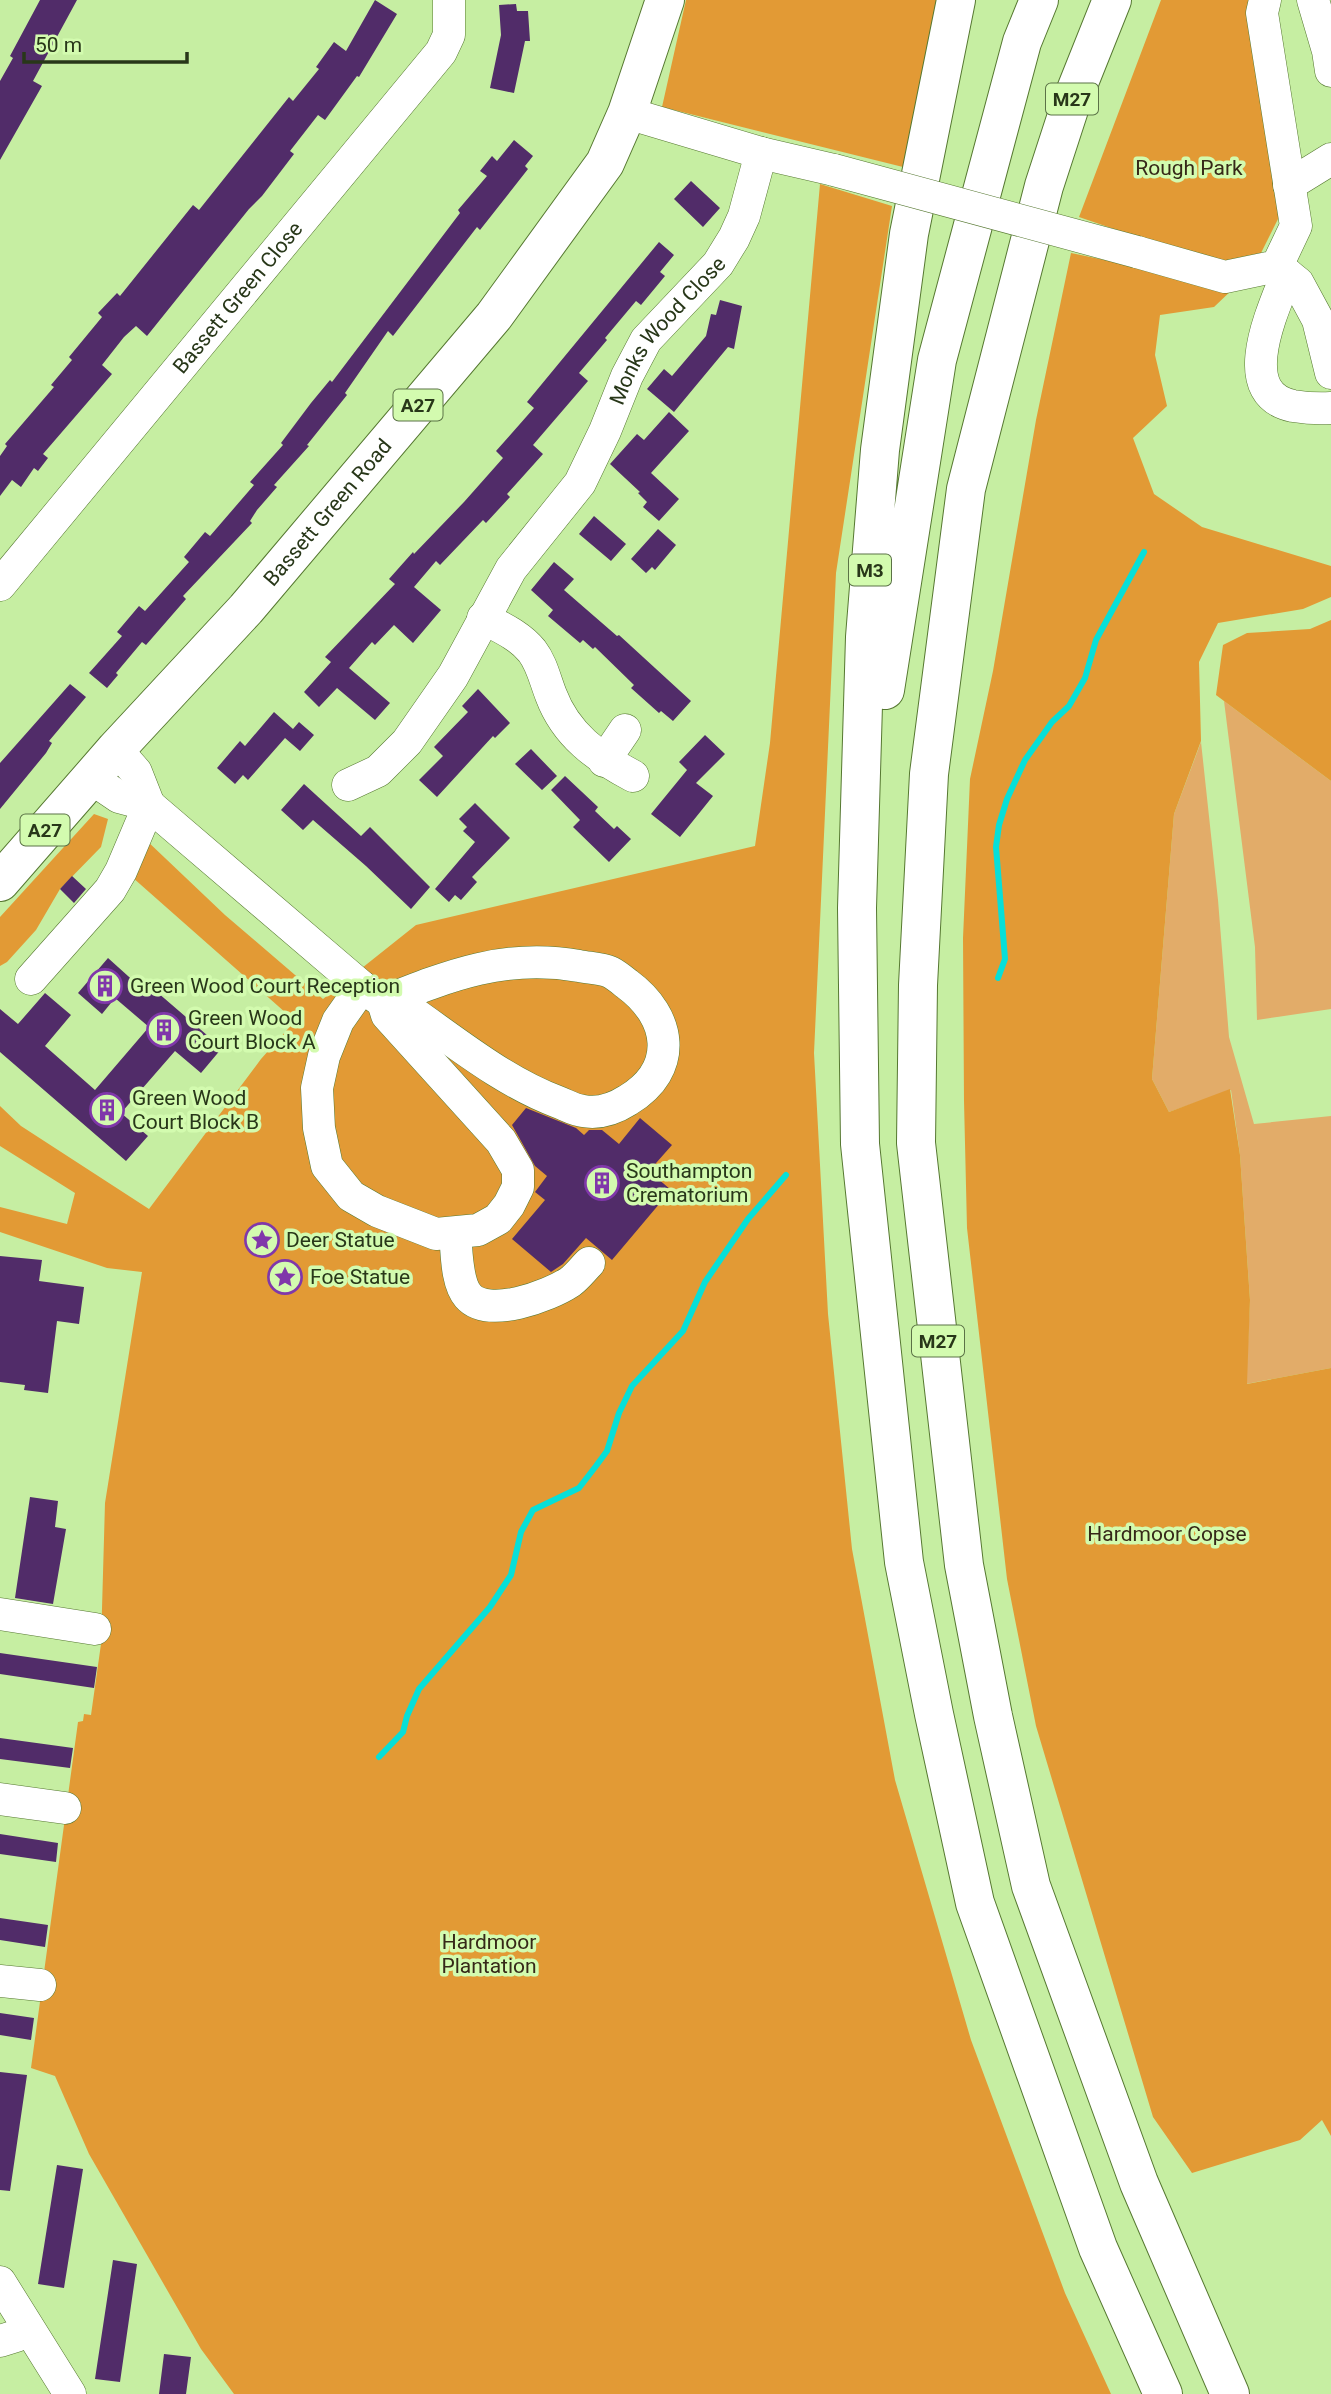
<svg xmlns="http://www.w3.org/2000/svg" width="1331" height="2394" viewBox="0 0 1331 2394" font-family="Roboto,sans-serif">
<rect width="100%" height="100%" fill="#c6eea2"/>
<!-- green -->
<path fill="#e2ac69" d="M1224 701 1331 781V1009L1257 1020 1255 947Z
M1201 742 1218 900 1229 1037 1254 1124 1331 1116V1368L1246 1384 1250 1300 1240 1155 1231 1090 1169 1112 1152 1079 1174 814Z"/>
<!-- forest -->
<path fill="#e29a35" d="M686 0H938L903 167 662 107Z
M1161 0H1250L1247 7 1280 215 1261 253 1213 263 1079 217Z
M820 184 892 206 836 573 814 1053 828 1314 852 1549 895 1780 971 2040 1065 2293 1111 2394H234L201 2349 89 2154 55 2076 31 2068 78 1722 83 1721 84 1714 91 1715 101 1644 105 1503 142 1272 107 1268 0 1232V1207L67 1224 75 1193 0 1146V1106L21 1126 149 1209 261 1059 295 1021 132 877 145 839 225 915 323 999 416 925 755 846 770 743Z
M1071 253 1235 287 1214 307 1160 315 1155 355 1167 406 1133 438 1154 494 1202 527 1331 566V597L1303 609 1218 623 1199 662 1201 741 1174 814 1152 1079 1169 1112 1230 1089 1240 1155 1250 1300 1247 1384 1331 1368V2136L1322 2120 1300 2140 1192 2173 1153 2117 1036 1726 1007 1579 967 1228 964 1101 963 938 970 779 993 671 1036 420Z
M1331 620V781L1216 695 1223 645 1247 633 1310 629Z
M94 814 108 819 101 847 60 889 36 930 7 962 0 966V917Z"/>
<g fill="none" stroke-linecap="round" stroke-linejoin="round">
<!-- stream -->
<path stroke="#07dfd8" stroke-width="6" d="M998 978 1005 959 996 847 999 825 1007 799 1025 760 1052 722 1069 706 1085 678 1096 640 1144 552
M379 1757 403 1732 407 1716 419 1689 490 1607 511 1575 521 1532 533 1510 579 1488 596 1466 607 1451 619 1413 632 1386 683 1331 705 1282 748 1219 786 1175"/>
</g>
<!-- building -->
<path fill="#512c69" d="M40 0H77L33 81 42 86 0 160V81L13 58 10 56Z
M375 0 397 14 359 77 357 76 325 120 318 115 290 151 294 154 262 196 249 209 147 336 136 326 124 337 102 365 112 374 43 454 48 458 38 471 34 468 21 487 12 480 0 496V456L7 446 5 444 54 387 51 385 72 360 69 357 102 317 98 313 117 293 120 296 193 205 199 210 289 97 293 101 319 69 316 67 334 42 346 51Z
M516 4 517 11H528L530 41H525L514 93 490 88 501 35 499 5Z
M514 140 533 156 525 166 528 169 480 230 477 227 393 336 388 331 345 393 347 395 307 445 309 446 274 485 277 487 257 510 250 521 252 523 183 596 186 599 146 645 142 642 116 673 118 675 107 688 89 673 122 636 117 632 139 606 145 611 189 562 184 557 205 532 210 536 254 485 250 482 283 445 281 443 311 403 330 380 332 382 460 213 458 210 487 176 480 171 492 156 497 161Z
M691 181 720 208 703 227 674 199Z
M659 242 674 255 660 272 665 276 641 305 636 301 605 338 607 340 579 373 588 381 533 445 543 454 507 494 510 497 486 523 483 520 440 565 436 561 414 587 441 610 413 643 394 625 375 645 372 642 349 668 390 703 375 720 337 688 319 707 304 692 331 662 325 657 395 584 389 579 413 552 414 554 464 502 503 458 496 451 534 408 527 402Z
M720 300 742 306 734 349 728 347 674 412 647 389 664 369 672 376 706 336 711 314 716 315Z
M669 412 689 431 651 473 679 499 659 521 643 507 647 502 638 493 640 492 610 464 637 434 644 440Z
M594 516 626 544 611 561 579 534Z
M658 529 676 545 655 570 652 567 646 573 631 559Z
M554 562 574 579 564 590 617 636 619 635 691 701 673 721 661 711 659 713 631 688 634 685 595 647 593 649 583 640 580 643 548 616 553 610 531 590Z
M70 684 86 697 49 741 52 743 46 753 0 809V763Z
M478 689 510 723 495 738 493 736 437 797 419 780 443 756 434 747 468 712 462 706Z
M274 712 293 729 299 722 314 735 300 751 285 738 248 780 243 775 235 784 217 768 240 741 245 746Z
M705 735 725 754 696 783 713 796 680 837 651 814 687 770 679 762Z
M531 749 557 776 542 790 515 764Z
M565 776 598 807 595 811 614 829 617 826 631 839 609 862 573 827 580 820 551 790Z
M304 784 361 836 370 827 430 887 411 909 366 866 313 820 303 830 281 810Z
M475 803 510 838 472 877 477 882 461 900 455 895 449 902 435 889 475 842 463 831 467 827 459 819Z
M72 876 86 889 74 903 60 889Z
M108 958 138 985 143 980 222 1048 201 1073 175 1051 121 1113 148 1136 126 1161 0 1052V1009L18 1024 45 993 71 1015 45 1046 95 1090 149 1027 115 998 102 1014 78 993Z
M526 1108 576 1128 584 1135 589 1130H602L619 1144 640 1118 672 1145 649 1171 671 1190 612 1260 586 1238 563 1264 551 1272 512 1239 545 1200 535 1192 547 1176 535 1166 512 1125Z
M0 1256 42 1260 39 1281 84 1287 79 1324 57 1321 48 1393 24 1390 25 1385 0 1382Z
M30 1497 58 1501 55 1527 66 1529 53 1604 15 1598Z
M0 1653 97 1667 94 1688 0 1674Z
M0 1738 73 1748 70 1768 0 1759Z
M0 1834 58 1843 56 1862 0 1854Z
M0 1918 48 1925 45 1947 0 1940Z
M0 2013 34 2018 31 2040 0 2035Z
M0 2072 27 2075 10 2191 0 2190Z
M57 2165 83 2169 64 2288 38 2284Z
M113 2260 137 2264 120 2382 95 2379Z
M164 2354 191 2357 186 2394H159Z"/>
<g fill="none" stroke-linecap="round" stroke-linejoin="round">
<!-- minor casing -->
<g stroke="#567831" stroke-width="33">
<g id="minor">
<path d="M1313 0 1328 51 1331 71"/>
<path d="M627 113 761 153 834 170"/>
<path d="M1289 185 1331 159"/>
<path d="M1137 252 1225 277 1277 266 1296 226 1262 13 1265 0"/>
<path d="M1277 266 1298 283 1318 320 1331 373"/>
<path d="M1287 274C1273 310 1233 394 1293 406 1306 408 1318 409 1331 408"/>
<path id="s1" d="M0 585 441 52 449 35V0"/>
<path d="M483 618C500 627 519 635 532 651 542 664 545 680 551 695 566 735 597 757 633 776"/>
<path d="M604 761 625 730"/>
<path d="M91 778 119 797 149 805 362 987 383 1002 405 1007C453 1040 502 1081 558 1102 566 1105 574 1110 583 1111 599 1114 614 1109 628 1100 679 1069 672 1017 627 984 622 980 616 975 610 972 601 968 588 968 579 966 506 953 450 975 383 1002"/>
<path id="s2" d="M348 785 378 771 407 742 453 676 511 569 580 483 605 431 627 376 646 340 718 264 734 238 744 216 761 153"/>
<path d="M31 979 110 890 121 871 149 805 136 772 116 749"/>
<path d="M362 987 338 1021 324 1056 317 1088 319 1128 327 1166 351 1196 377 1211 436 1234 478 1230 498 1219 509 1205 518 1187V1170L501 1141 387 1015 383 1002"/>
<path d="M455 1233C457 1252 456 1282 468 1296 488 1319 549 1296 570 1282 577 1277 583 1269 589 1263"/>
<path d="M0 1614 95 1629"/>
<path d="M0 1799 65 1808"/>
<path d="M0 1981 40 1985"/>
<path d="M0 2282 70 2394"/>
<path d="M0 2341 16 2336 28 2328"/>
</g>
</g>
<!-- major casing -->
<g stroke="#567831" stroke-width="40">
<g id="major">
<path id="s3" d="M0 882 116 749 246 609 494 316 605 163 627 113 665 0"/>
</g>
</g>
<!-- highway casing -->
<g stroke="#567831" stroke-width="40">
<path id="highway" d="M956 0 909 234 880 450 865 637 857 908 860 1144 904 1562 934 1714 975 1903 1098 2248 1163 2394
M1112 0 1072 100 1044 186 966 489 929 774 918 985 916 1143 964 1565 993 1716 1031 1886 1139 2183 1230 2394
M885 690 937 360 1022 42 1039 0"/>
</g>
<!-- minor -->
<use href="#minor" stroke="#fff" stroke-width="32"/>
<!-- major -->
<use href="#major" stroke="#fff" stroke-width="38"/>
<!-- highway -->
<use href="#highway" stroke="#fff" stroke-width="38"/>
<!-- minor-bridge casing -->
<g stroke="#567831" stroke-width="33" stroke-linecap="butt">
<path id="minor-bridge" d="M834 170 1137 252"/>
</g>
<!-- minor-bridge -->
<use href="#minor-bridge" stroke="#fff" stroke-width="32"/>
</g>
<!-- icons -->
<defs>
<g id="building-ring" transform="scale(1.75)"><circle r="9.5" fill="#d3fbaf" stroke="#8037aa" stroke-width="1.5"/><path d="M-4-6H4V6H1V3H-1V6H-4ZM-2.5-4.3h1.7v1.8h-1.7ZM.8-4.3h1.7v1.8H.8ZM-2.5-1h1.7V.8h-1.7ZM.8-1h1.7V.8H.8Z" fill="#8037aa"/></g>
<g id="sight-ring" transform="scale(1.75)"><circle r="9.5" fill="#d3fbaf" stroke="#8037aa" stroke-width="1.5"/><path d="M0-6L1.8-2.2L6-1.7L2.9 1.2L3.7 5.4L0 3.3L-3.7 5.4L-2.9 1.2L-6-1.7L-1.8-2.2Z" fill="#8037aa"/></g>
</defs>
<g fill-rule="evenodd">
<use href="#building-ring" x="105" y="986"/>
<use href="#building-ring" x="164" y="1030"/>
<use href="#building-ring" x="107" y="1110"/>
<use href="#building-ring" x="602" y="1183"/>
<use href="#sight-ring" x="262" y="1240"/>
<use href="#sight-ring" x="285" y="1277"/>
</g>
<g text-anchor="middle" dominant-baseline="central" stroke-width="7" stroke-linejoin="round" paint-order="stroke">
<!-- shield labels -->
<g fill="#d3fbaf" stroke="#5b7246" stroke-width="2">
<rect x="1046" y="83.5" width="52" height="31" rx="5"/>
<rect x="393.5" y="389.5" width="49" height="31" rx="5"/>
<rect x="849" y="554.5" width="42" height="31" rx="5"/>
<rect x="20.5" y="814.5" width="49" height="31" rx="5"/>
<rect x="912" y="1325.5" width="52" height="31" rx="5"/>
</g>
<g font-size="19" font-weight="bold" fill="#283719">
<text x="1072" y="99">M27</text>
<text x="418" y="405">A27</text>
<text x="870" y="570">M3</text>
<text x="45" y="830">A27</text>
<text x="938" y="1341">M27</text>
</g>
<!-- park labels -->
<g font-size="21" fill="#362818" stroke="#d3fbaf">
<text x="1189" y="168">Rough Park</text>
<text x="1167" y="1534">Hardmoor Copse</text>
<text x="489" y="1942">Hardmoor<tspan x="489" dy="24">Plantation</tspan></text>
</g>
<!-- street labels -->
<g font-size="21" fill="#283719" stroke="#d3fbaf">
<text stroke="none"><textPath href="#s1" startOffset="373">Bassett Green Close</textPath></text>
<text stroke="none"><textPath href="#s2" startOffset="564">Monks Wood Close</textPath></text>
<text stroke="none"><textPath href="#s3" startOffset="494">Bassett Green Road</textPath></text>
</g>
<!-- poi labels -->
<g font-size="21" fill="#283719" stroke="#d3fbaf" text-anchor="start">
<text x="130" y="986">Green Wood Court Reception</text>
<text x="188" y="1018">Green Wood<tspan x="188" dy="24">Court Block A</tspan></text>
<text x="132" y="1098">Green Wood<tspan x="132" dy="24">Court Block B</tspan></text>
<text x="626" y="1171">Southampton<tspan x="626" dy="24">Crematorium</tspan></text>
<text x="286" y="1240">Deer Statue</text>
<text x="310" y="1277">Foe Statue</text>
</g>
</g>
<!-- scale -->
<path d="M24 52v10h163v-10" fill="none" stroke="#283719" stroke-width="3.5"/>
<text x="35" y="52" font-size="21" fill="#283719" stroke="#d3fbaf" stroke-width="5" paint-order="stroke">50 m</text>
</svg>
